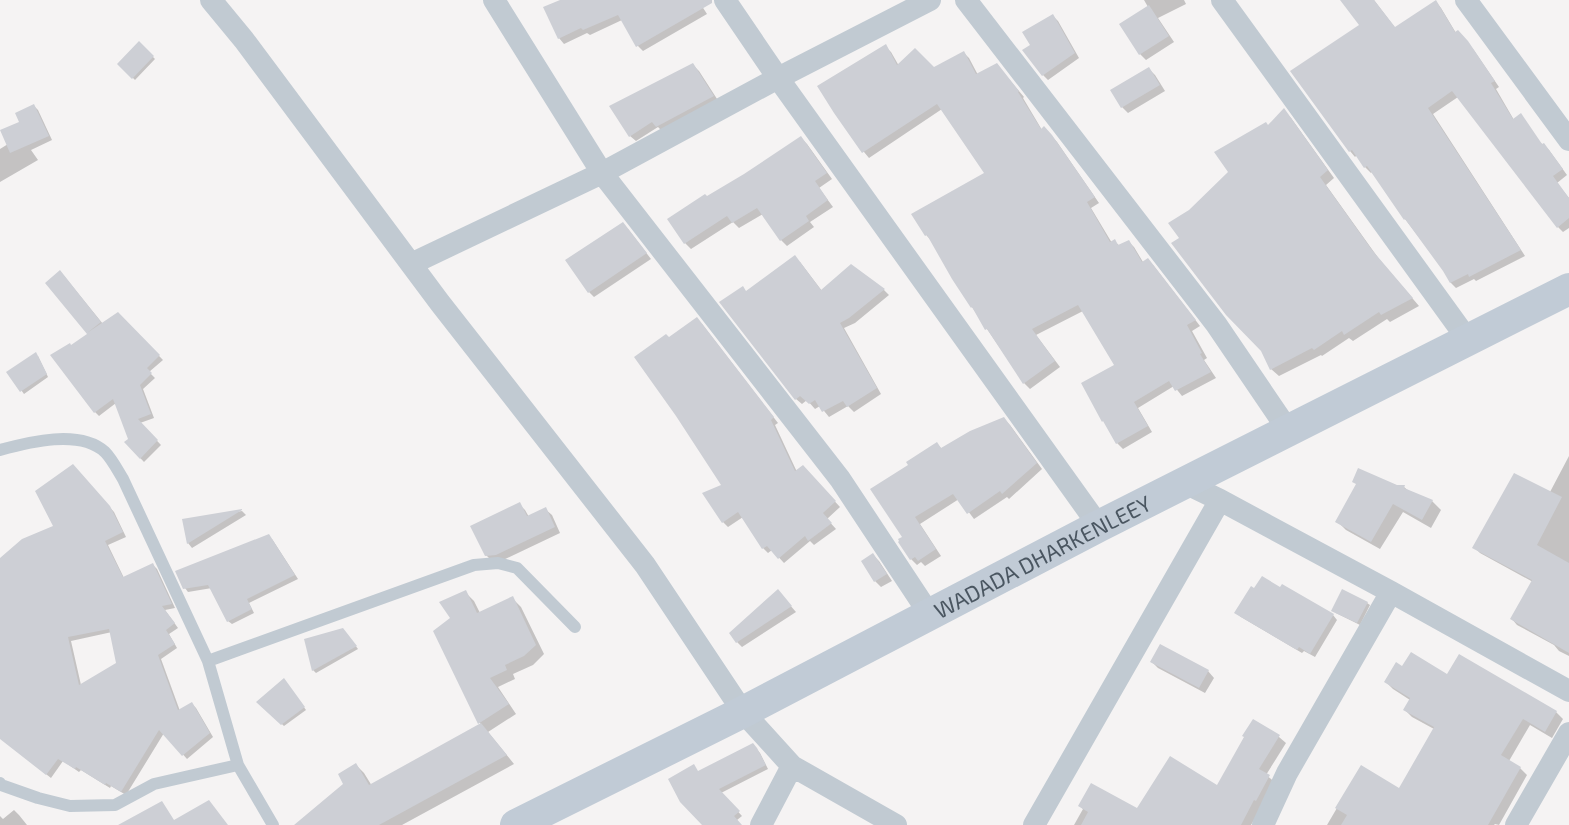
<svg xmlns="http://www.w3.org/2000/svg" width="1569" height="825" viewBox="0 0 1569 825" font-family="'Exo 2',sans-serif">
<rect width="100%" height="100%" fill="#f5f3f3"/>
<!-- shadow -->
<path fill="#0003" fill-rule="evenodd" d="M562 0H698L707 14 643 51 638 46 622 20 590 35 587 33 564 44 559 38Z
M1144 0H1184L1186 4 1158 18 1174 42 1146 60 1140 54 1148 7Z
M1342 0H1374L1396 29 1436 2 1441 8 1456 33 1473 49 1499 87 1496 89 1514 120 1549 150 1567 175 1557 183 1569 198V228L1563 232 1558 227 1458 97 1433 114 1525 256 1476 281 1474 279 1456 288 1451 283 1445 271 1405 219 1372 172 1371 173 1365 167 1357 155 1355 157 1350 151 1361 26Z
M1053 16 1058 21 1079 58 1048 80 1043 75 1032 46Z
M139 43 155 59 135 80 119 64Z
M885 46 891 52 899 66 934 69 964 53 969 58 978 75 997 65 1024 97 1023 98 1042 130 1044 128 1057 142 1099 203 1091 208 1112 243 1114 241 1120 246 1128 241 1134 247 1143 262 1153 265 1200 326 1192 331 1207 358 1204 360 1216 378 1182 396 1174 386 1138 408 1152 432 1123 449 1117 443V366L1083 311 1036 335 1060 367 1030 389 1024 383 972 307 932 241 927 236 913 214 986 174 942 109 869 158 864 152 819 87Z
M693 65 699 71 719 102 663 132 658 127 636 141 630 136Z
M1149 69 1155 75 1165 91 1128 113 1122 107Z
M34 106 38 110 52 140 31 150 38 160 0 182V149L8 144Z
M1284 111 1291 118 1334 178 1326 185 1379 259 1419 306 1390 322 1387 319 1353 341 1349 338 1322 356 1321 355 1279 376 1271 369 1262 351 1181 239 1190 211 1230 173Z
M801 138 807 144 832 179 819 188 833 207 810 222 814 227 787 246 781 240 763 214 739 228 733 222 691 249 685 243 669 220 745 175Z
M628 229 651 259 594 297 589 292Z
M800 262 822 291 884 290 889 295 855 323 844 328 881 394 854 412 848 406 829 417 820 406 815 409 807 400 802 404 796 399 747 292Z
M64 276 103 324 118 314 163 360 149 372 155 378 143 389 154 418 140 423 161 445 144 462 126 443 130 439 116 403 99 416 95 412 71 347 89 334 47 283Z
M702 324 778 423 775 425 797 472 803 467 840 507 827 519 836 529 814 545 810 541 784 563 772 550 768 553 763 548 743 517 728 527 723 522V486L669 339Z
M38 356 48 377 24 394 8 372Z
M1004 419 1010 425 1042 469 1009 499 1007 497 974 519 959 499 920 524 941 556 925 566 921 562 917 565 911 559 904 537 910 465 937 444 942 449Z
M1569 456V656L1559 651 1554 645 1517 625 1512 619 1533 582 1480 553 1474 547 1550 492Z
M89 484 114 512 126 537 108 545 124 578 153 565 157 569 175 608 165 610 178 628 169 634 177 648 161 659 180 711 192 704 196 708 213 737 187 759 164 733 126 795 111 786 110 788 81 770 79 772 63 761 51 778 0 738V594ZM112 632 118 663 81 685 71 641Z
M1357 485 1404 487 1410 492 1432 501 1441 510 1431 528 1403 512 1380 549 1346 530 1337 521Z
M519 504 525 510 529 517 545 509 552 515 560 533 503 560 492 561 486 555Z
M242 511 246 515 192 548 188 543 184 520Z
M272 539 298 579 249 603 254 613 232 624 228 621 212 588 188 592 185 588Z
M873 555 879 561 892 581 881 587 875 581Z
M465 592 474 601 480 613 512 598 521 607 544 654 533 665 513 674 515 679 498 687 516 714 488 732 514 764 402 825H296L345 784 356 765 364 773 372 786 481 725 435 631 452 619Z
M782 596 796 612 742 647 737 642Z
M1367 603 1370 605 1360 625 1336 613Z
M1236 613 1333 615 1337 620 1315 657 1304 651 1302 653 1241 617Z
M346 633 358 649 316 673 313 670Z
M1161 646 1208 671 1214 678 1205 693 1158 668 1152 662Z
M1459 656 1556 712 1563 719 1552 738 1530 725 1509 761 1520 768 1527 775 1499 825 1495 824 1494 825H1327L1361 767 1399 790 1434 729 1412 717 1405 710 1410 700 1393 689 1386 682 1402 668 1447 676Z
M286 683 306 710 284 726 259 702Z
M1253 721 1279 737 1286 743 1266 775 1276 783 1251 825H1074L1083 809 1080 806 1138 810 1218 787Z
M753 745 760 753 768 769 721 793 742 816 737 820 739 825H704L699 773Z
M14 810 19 815 27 825H0V816L3 819Z"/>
<!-- building -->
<path fill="#cdcfd5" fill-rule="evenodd" d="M560 0H712V3L636 47 618 15 583 30 581 28 558 39 543 7Z
M1340 0H1374L1395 27 1436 0 1455 32 1458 30 1468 41 1495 81 1491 83 1513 119 1521 113 1542 144 1544 143 1563 169 1553 176 1569 198V218L1557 228 1452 91 1428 108 1521 250 1469 277 1468 274 1450 283 1443 271 1405 219 1404 220 1367 166 1364 168 1352 150 1349 152 1290 71 1359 25Z
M1149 5 1169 36 1139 55 1119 24Z
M1053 14 1075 53 1042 76 1022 50 1030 45 1022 32Z
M139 41 154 56 132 79 117 64Z
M886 44 897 65 915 48 934 67 964 51 976 74 997 63 1019 91 1018 92 1041 129 1044 126 1052 135 1095 197 1087 202 1110 242 1115 239 1118 245 1129 240 1142 262 1148 258 1196 320 1187 325 1202 353 1200 354 1211 372 1175 391 1169 381 1134 402 1148 426 1116 444 1103 421 1102 422 1081 383 1114 365 1078 305 1032 329 1055 361 1023 384 987 329 985 330 972 307 971 308 952 279 927 235 925 236 911 214 984 173 937 104 862 153 834 113 817 86Z
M693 63 714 96 656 127 652 122 629 137 609 106Z
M1149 67 1160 85 1121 108 1110 90Z
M34 104 49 136 10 153 0 130 19 122 15 113Z
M1284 108 1328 170 1320 177 1372 250 1413 298 1381 315 1379 312 1344 335 1342 331 1314 350 1312 348 1270 370 1261 351 1226 315 1171 243 1179 238 1168 223 1189 210 1228 172 1214 152 1266 122 1268 125Z
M801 136 827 173 815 181 828 200 806 216 809 221 780 241 757 208 732 223 727 216 684 244 667 219 705 194 707 196 744 174Z
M623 222 647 253 588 293 565 260Z
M795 255 821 290 851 264 885 289 849 318 840 323 877 388 847 407 843 401 822 412 815 400 809 404 800 396 795 400 719 302 743 286 746 291Z
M60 270 101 322 87 333 118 312 160 355 147 368 152 373 140 385 151 414 138 419 158 440 140 459 124 442 128 439 113 399 94 413 50 355 70 343 71 345 87 334 45 283Z
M697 317 774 417 771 420 795 471 803 465 836 501 823 513 832 523 808 541 805 536 778 559 767 546 762 549 738 512 722 523 702 493 721 485 676 416 634 357 666 334 669 337Z
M36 352 47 374 20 392 6 372Z
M1004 417 1037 463 1002 494 1000 491 967 514 953 494 915 517 936 549 918 561 915 557 910 560 898 542 899 541 898 539 902 537 870 489 908 465 906 462 937 442 941 448 970 431Z
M73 464 110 506 123 532 105 541 123 577 153 563 172 604 162 606 175 623 166 630 175 644 158 655 178 710 192 702 210 733 182 756 159 730 121 792 106 783 105 785 76 767 75 769 58 759 46 775 0 739V558L22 539 53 526 35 491ZM109 629 116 663 79 685 68 637Z
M1358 468 1397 485H1405L1404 488 1433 500 1422 520 1393 504 1371 542 1335 522 1356 484 1352 482Z
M1514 473 1562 497 1537 545 1569 563V653L1510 619 1532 580 1472 548Z
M520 502 527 516 546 507 555 527 496 555 485 556 470 526Z
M242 509V510L187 544 182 519Z
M269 534 295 575 247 599 252 609 227 622 208 585 183 589 175 571Z
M873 553 887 574 874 582 861 561Z
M1262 576 1280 587 1282 584 1334 614 1310 654 1299 647 1297 650 1234 613 1251 586 1254 588Z
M778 589 792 606 736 643 729 633Z
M1342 589 1368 602 1357 623 1331 611Z
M466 590 477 613 513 596 536 645 524 656 505 665 507 670 490 678 509 704 478 724 433 631 450 618 439 602Z
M343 628 357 646 312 671 304 639Z
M1160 644 1209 670 1199 688 1150 662Z
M1411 652 1447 674 1459 654 1557 711 1545 732 1523 719 1501 755 1521 767 1488 825H1341L1347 815 1335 808 1361 765 1399 788 1434 727 1403 710 1410 698 1384 682 1396 662 1402 666Z
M284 678 305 707 281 725 256 702Z
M1253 719 1280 735 1259 769 1270 775 1256 801 1254 800 1241 825H1081L1088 812 1078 806 1091 783 1137 808 1170 756 1217 785 1244 737 1242 736Z
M481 723 507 755 379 825H294L343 784 338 774 356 763 369 785Z
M753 743 757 748 766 765 719 789 740 811 734 816 742 825H702L680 802 668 779 694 764 698 771Z
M209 800 228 825H118L162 801 174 820Z"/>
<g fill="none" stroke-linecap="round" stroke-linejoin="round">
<!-- lane -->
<path stroke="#c1cad2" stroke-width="12" d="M0 450C29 442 80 429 105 452 112 459 118 471 123 479L208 661 238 765 273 825
M208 661 474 565 498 563 517 568 575 627
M0 783 1 785 38 798 70 806 115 805 154 784 238 765"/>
<!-- street -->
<path stroke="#c1cad2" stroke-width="22" d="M211 0 244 40 440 303 645 565 743 712 792 766 896 825
M494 0 602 173 840 479 930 615
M725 0 778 78 1099 526
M966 0 1216 324 1288 430
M1222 0 1468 340
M1466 0 1569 140
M411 264 602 173 778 78 930 0
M1185 483 1220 500 1391 592 1569 691
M761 825 792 766
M1034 825 1220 500
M1263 825 1287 773 1391 592
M1516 825 1569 733"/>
<!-- secondary -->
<path stroke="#c1cbd6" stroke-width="32" id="s1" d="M516 825 743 712 1099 526 1569 289"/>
</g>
<g text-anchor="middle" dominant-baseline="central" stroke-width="6" stroke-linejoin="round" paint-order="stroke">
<!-- street labels -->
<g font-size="22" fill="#4a5661" stroke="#fff">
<text stroke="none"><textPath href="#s1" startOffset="591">WADADA DHARKENLEEY</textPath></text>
</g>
</g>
</svg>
